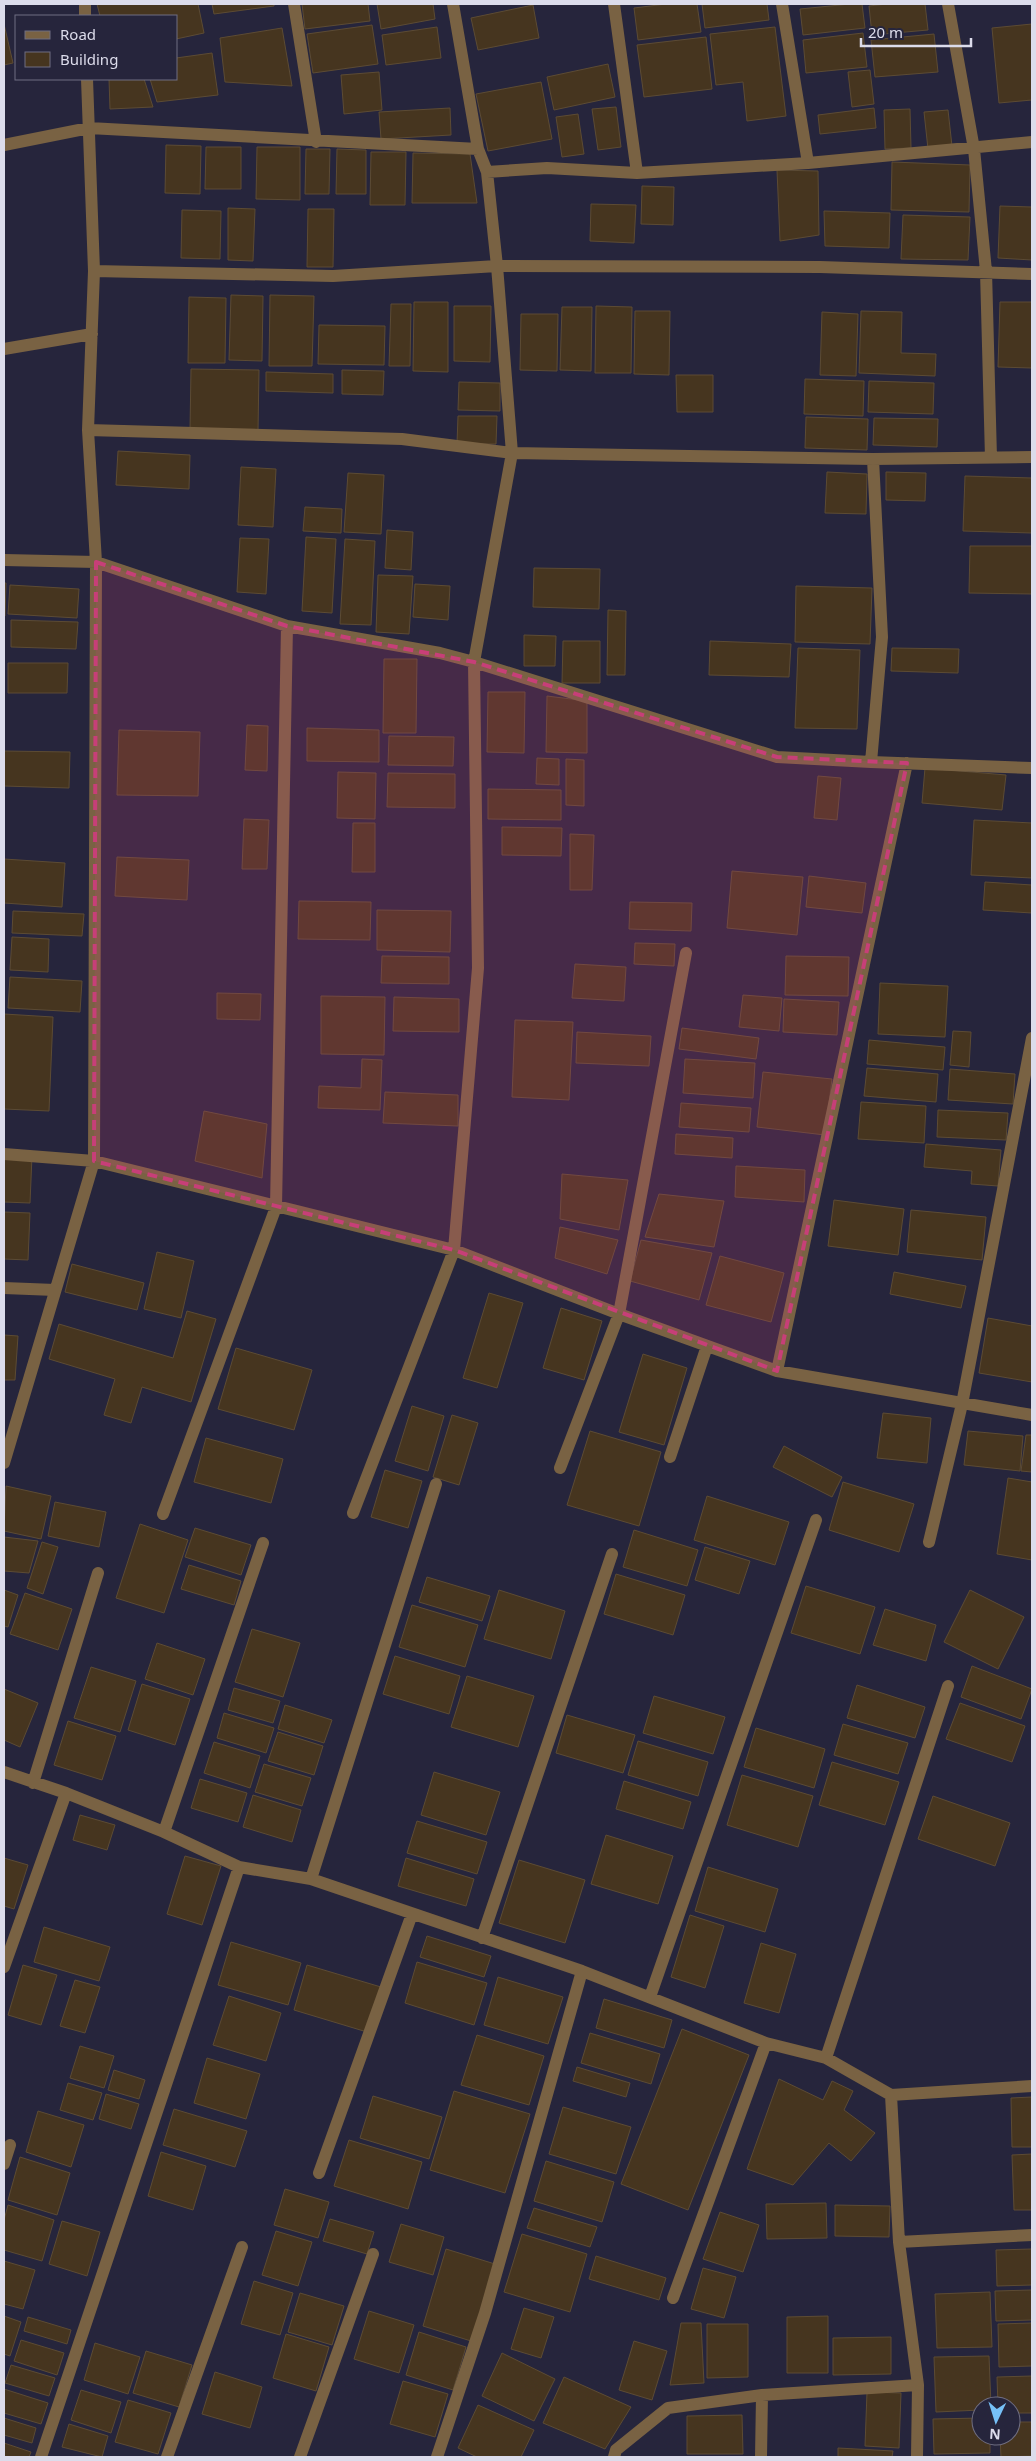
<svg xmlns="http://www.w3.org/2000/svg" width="1036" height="2461" viewBox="0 0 1036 2461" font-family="'Noto Sans',sans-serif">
<rect width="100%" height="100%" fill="#26253c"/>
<!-- building -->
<path fill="#46351f" stroke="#5c4b34" d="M97 4H198L204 33 176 39V16H100Z
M212 4H274V6L214 14Z
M302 4H368L370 21 305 29Z
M377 4H433L435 19 381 29Z
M666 4H697L701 32 638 40 634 8Z
M702 4H767L769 20 705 28Z
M850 4H862L865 28 803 35 800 9Z
M887 4H925L928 30 872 35 869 6Z
M533 5 539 38 478 50 471 18Z
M4 24 13 63 4 65Z
M1032 24V100L999 103 992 28Z
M372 25 378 64 313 73 307 34Z
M437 27 441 58 386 65 382 35Z
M775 27 786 116 747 121 743 82 716 85 710 34Z
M282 28 292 86 225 82 220 38Z
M863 33 867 67 806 73 803 40Z
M934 34 938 72 875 77 871 40Z
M706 37 712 89 644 97 637 45Z
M212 53 218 95 157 102 150 79H176V58Z
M608 64 615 97 554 110 547 77Z
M870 70 874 104 852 107 848 72Z
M379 72 382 110 344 114 341 75Z
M109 79H144L153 107 110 109Z
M541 82 552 139 488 151 476 94Z
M616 107 621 147 598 150 592 109Z
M450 108 451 135 381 139 379 112Z
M874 108 876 128 820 134 818 115Z
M910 109 911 148 885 149 884 110Z
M948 110 952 146 928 149 924 112Z
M578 114 584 154 562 157 556 117Z
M166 145 201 146 200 194 165 193Z
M206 147H241V189H205Z
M257 147H300V200L256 199Z
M306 149H330L329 194H305Z
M337 149 366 150V194H336Z
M371 152H406L405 205H370Z
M413 153 470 154 477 203H412Z
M892 162 970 165 969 212 891 210Z
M777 170 818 171 819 235 780 241Z
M642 186 674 187 673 225 641 224Z
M591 204 636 205 634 243 590 241Z
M1000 206 1032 207V260L998 258Z
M228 208 255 209 253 261 228 260Z
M308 209H334L333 267H307Z
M182 210 221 211 220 259 181 258Z
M824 211 890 213 889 248 825 246Z
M903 215 970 217 968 260 901 259Z
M231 295 263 296 262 361 229 360Z
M270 295 314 296 312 366H269Z
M189 297 226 298 225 363H188Z
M414 302H448V372L413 371Z
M1000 302H1032V368L998 367Z
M391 304H411L410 366H389Z
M454 306H491L490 362 454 361Z
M596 306 632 307 631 373H595Z
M562 307H592L591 371 560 370Z
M635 311H670L669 375 634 374Z
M861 311 902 312 901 353 936 354 935 376 859 373Z
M822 312 858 314 856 376 820 375Z
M521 314H558L557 371 520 370Z
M319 325 385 326 384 365 318 364Z
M191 369 259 370 258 431 190 430Z
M342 370 384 371 383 395 342 394Z
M266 372 333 374V393L266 391Z
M676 375H713V412H677Z
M805 379 864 381 863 416 804 414Z
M869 381 934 383 933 414 868 412Z
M459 382 500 383V411L458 410Z
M458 416H497L496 444H457Z
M806 417 868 419 867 450 805 448Z
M874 418 938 419 937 447 873 445Z
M118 451 190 455 189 489 116 485Z
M241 467 276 469 273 527 238 525Z
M827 472 867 474 866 514 825 513Z
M886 472 926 473 925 501 886 500Z
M348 473 384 475 381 534 344 532Z
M965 476 1032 478V533L963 531Z
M305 507 342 509 341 533 303 531Z
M387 530 413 532 411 570 385 568Z
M306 537 336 539 332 613 302 611Z
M240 538 269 539 266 594 237 592Z
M345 539 375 541 371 625 340 624Z
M970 546H1032V594L969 593Z
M534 568 600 569 599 609 533 607Z
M378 575 413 576 409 634 376 632Z
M4 583H6L5 616H4Z
M415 584 450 586 448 620 413 617Z
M10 585 79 589 77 618 8 614Z
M796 586 872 588 870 644 795 642Z
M608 610 626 611 625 675H607Z
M11 620 78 622 76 649 11 647Z
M524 635 556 636 555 666H524Z
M563 641H600V683H562Z
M710 641 791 644 789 677 709 675Z
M798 648 860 650 857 729 795 728Z
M892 648 959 649 958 673 891 671Z
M384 659H417L416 733H383Z
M8 663H68L67 693H8Z
M488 692H525L524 753 487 752Z
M547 696 587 701V753L546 752Z
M247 725 268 726 267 771 245 770Z
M307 728 379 730V762L307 761Z
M119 730 200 732 198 796 117 795Z
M389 736 454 737 453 766 388 765Z
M4 751 70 752 69 788 4 786Z
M537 758 559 759V785L536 784Z
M566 759 584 760V806L566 805Z
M925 768 1006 775 1002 810 922 803Z
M338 772 376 773 375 819 337 818Z
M388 773 455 774V808L387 807Z
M818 776 841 778 837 820 814 818Z
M488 789 561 790V820L488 819Z
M244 819 269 820 267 869H242Z
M974 820 1032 823V878L971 875Z
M353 823H375V872H352Z
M502 827 562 828 561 856 502 855Z
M570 834 594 835 592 890H570Z
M117 857 189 860 187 900 115 896Z
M4 859 65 863 62 907 4 903Z
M732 871 803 877 797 935 727 928Z
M809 876 866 883 862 913 806 907Z
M985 882 1032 885V913L983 910Z
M299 901 371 902 370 940 298 939Z
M630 902 692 903 691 931 629 929Z
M377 910 451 911 450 952 377 950Z
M13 911 84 914 82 936 12 933Z
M12 937 49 939 48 972 10 970Z
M635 943 675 944 674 966 634 964Z
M382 956 449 957V984L381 983Z
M786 956 849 957 848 996 785 995Z
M575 964 626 967 624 1001 572 998Z
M10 977 82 981 80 1012 8 1008Z
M880 983 948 986 945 1037 878 1034Z
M217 993 261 994 260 1020 217 1019Z
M743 995 782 998 779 1031 739 1027Z
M321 996 385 997 384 1055 321 1054Z
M394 997 459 999V1032L393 1031Z
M784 999 839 1002 837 1035 783 1032Z
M4 1014 53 1017 49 1111 4 1109Z
M515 1020 573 1022 569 1100 512 1097Z
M682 1028 759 1038 756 1059 679 1049Z
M953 1031 971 1032 969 1067 950 1065Z
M577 1032 651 1036 649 1066 576 1063Z
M869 1040 945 1047 943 1070 867 1064Z
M362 1059 382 1060 380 1110 318 1108 319 1086 361 1088Z
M685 1059 755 1063 753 1098 683 1093Z
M867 1068 938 1074 936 1102 864 1096Z
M950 1069 1015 1074 1013 1104 948 1100Z
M763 1072 832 1079 825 1135 757 1127Z
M385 1092 458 1095V1126L383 1123Z
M861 1102 926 1106 924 1143 858 1139Z
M681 1103 751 1108 749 1132 679 1127Z
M938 1110 1008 1113 1006 1140 937 1137Z
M204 1111 267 1124 262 1178 195 1161Z
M676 1134 733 1138 732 1158 675 1154Z
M926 1144 1001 1150 998 1186 971 1184 972 1171 924 1167Z
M4 1155 32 1156 30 1203 4 1202Z
M736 1166 805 1170 804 1202 735 1197Z
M562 1174 628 1180 619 1230 560 1219Z
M659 1194 724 1201 714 1247 645 1237Z
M834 1200 904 1209 898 1255 828 1246Z
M911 1210 986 1217 982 1260 907 1252Z
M4 1212 30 1213 28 1260 4 1259Z
M560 1227 618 1240 607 1274 555 1258Z
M641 1240 712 1253 699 1300 630 1281Z
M157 1252 194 1261 181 1318 144 1309Z
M720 1256 784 1273 771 1322 706 1305Z
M72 1264 144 1283 137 1310 65 1292Z
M894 1272 966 1286 961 1308 890 1294Z
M489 1293 523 1303 497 1388 463 1378Z
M561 1308 602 1321 584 1380 543 1368Z
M187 1311 216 1319 191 1402 142 1387 131 1423 104 1415 115 1379 49 1359 59 1324 173 1358Z
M988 1318 1032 1326V1382L979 1373Z
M4 1335 18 1336 15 1380H4Z
M236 1348 312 1370 294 1430 218 1409Z
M643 1354 687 1368 664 1445 619 1432Z
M412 1406 444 1416 428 1471 395 1461Z
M883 1413 931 1418 927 1463 877 1458Z
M452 1415 478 1423 459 1485 433 1477Z
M590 1431 661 1452 639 1526 567 1505Z
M968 1431 1023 1436 1020 1471 964 1465Z
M1026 1435H1032V1472L1021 1471Z
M206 1438 283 1459 271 1503 194 1482Z
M784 1446 842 1477 832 1497 773 1467Z
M385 1470 422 1481 408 1528 371 1517Z
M1008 1478 1032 1482V1560L997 1554Z
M843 1482 914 1504 899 1552 829 1530Z
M6 1486 51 1496 41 1539 4 1531Z
M707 1496 789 1522 775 1565 694 1540Z
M55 1502 106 1512 99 1547 48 1536Z
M140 1524 188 1540 164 1613 116 1598Z
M195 1528 251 1545 241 1575 185 1557Z
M634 1530 698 1550 687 1586 623 1567Z
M4 1537 38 1541 29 1573 4 1571Z
M42 1542 58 1547 43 1594 27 1588Z
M705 1547 750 1561 739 1594 695 1580Z
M189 1565 241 1581 234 1605 181 1589Z
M616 1574 685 1595 673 1635 604 1614Z
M427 1577 490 1596 482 1621 419 1602Z
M806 1586 875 1607 860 1654 791 1633Z
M4 1590 18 1595 8 1627 4 1626Z
M499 1590 565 1611 551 1659 484 1639Z
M970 1590 1024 1617 998 1669 944 1642Z
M25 1593 72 1609 58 1650 10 1634Z
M412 1605 478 1625 465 1667 399 1647Z
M885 1609 936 1625 926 1661 873 1645Z
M252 1629 300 1643 283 1697 235 1682Z
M157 1643 205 1659 193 1695 145 1679Z
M395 1656 460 1676 449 1714 383 1694Z
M972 1666 1032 1689 1021 1719 961 1697Z
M91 1667 136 1681 120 1732 74 1718Z
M467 1676 534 1696 518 1747 451 1727Z
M142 1684 190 1699 175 1745 128 1730Z
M857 1685 925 1707 915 1738 847 1718Z
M234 1688 280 1701 273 1723 228 1710Z
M4 1689 38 1703 20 1747 4 1740Z
M654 1696 725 1717 713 1754 643 1733Z
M960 1703 1025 1726 1012 1762 946 1739Z
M285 1705 332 1720 324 1743 278 1729Z
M224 1713 274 1728 266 1753 217 1738Z
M567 1715 635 1735 623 1773 556 1753Z
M68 1721 116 1736 102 1780 54 1765Z
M843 1724 908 1743 898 1774 834 1755Z
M756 1728 825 1749 814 1788 744 1767Z
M278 1732 323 1746 314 1775 268 1761Z
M638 1741 708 1762 698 1796 628 1775Z
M214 1742 260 1756 250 1788 204 1773Z
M832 1762 899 1782 885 1825 819 1805Z
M264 1764 311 1778 302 1806 255 1792Z
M434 1772 500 1792 486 1835 421 1815Z
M742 1775 813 1796 798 1847 727 1825Z
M200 1779 247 1793 238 1822 191 1808Z
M624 1781 691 1802 683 1829 616 1809Z
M253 1795 301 1810 292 1842 243 1827Z
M933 1796 1010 1823 995 1866 918 1839Z
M80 1815 115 1825 107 1850 73 1840Z
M417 1821 487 1842 477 1874 407 1853Z
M606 1835 673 1856 658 1904 591 1884Z
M185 1856 221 1866 202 1925 167 1914Z
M4 1858 28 1865 14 1909 4 1906Z
M406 1858 474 1879 466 1906 398 1886Z
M519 1860 585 1880 565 1943 499 1923Z
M708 1867 778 1889 765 1932 695 1911Z
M690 1915 724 1926 705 1988 671 1977Z
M44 1927 110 1947 99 1981 34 1962Z
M427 1936 491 1956 484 1977 420 1957Z
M231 1942 301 1963 288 2005 218 1985Z
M761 1943 796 1954 779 2013 744 2003Z
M417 1962 487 1983 474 2025 405 2003Z
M23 1965 57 1975 41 2025 8 2015Z
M307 1965 381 1987 367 2032 294 2010Z
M498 1977 563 1997 548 2044 484 2025Z
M75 1980 100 1987 85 2033 60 2026Z
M229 1996 281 2013 266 2061 213 2045Z
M604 1999 672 2020 664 2048 596 2028Z
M682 2029 749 2055 688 2210 621 2184Z
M590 2033 660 2054 651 2084 581 2063Z
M477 2035 544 2056 529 2105 461 2085Z
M80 2046 114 2056 104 2088 70 2078Z
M207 2058 260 2074 246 2119 194 2103Z
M577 2067 630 2083 626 2097 573 2081Z
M114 2070 145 2080 139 2099 108 2090Z
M779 2079 823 2100 832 2081 853 2091 844 2110 875 2133 851 2161 829 2143 793 2185 747 2169Z
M68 2083 102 2093 93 2120 60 2110Z
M454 2091 530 2114 505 2193 430 2170Z
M106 2094 139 2104 131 2129 99 2119Z
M373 2096 442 2117 429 2159 360 2138Z
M1032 2097V2147H1012L1011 2098Z
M563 2107 631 2127 616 2174 549 2154Z
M174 2109 247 2131 235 2167 163 2145Z
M38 2111 84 2125 71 2167 26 2152Z
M349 2140 422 2162 408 2209 334 2186Z
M161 2152 206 2166 193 2210 148 2196Z
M1032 2154V2210H1014L1012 2155Z
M20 2157 70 2173 57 2215 8 2200Z
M546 2161 614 2182 602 2222 534 2201Z
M285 2189 329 2202 318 2238 274 2225Z
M826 2203 827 2238 767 2239 766 2204Z
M8 2205 54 2220 42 2261 4 2250V2220Z
M835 2205 890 2206 889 2237 835 2236Z
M534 2208 597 2227 590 2247 527 2228Z
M720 2212 759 2225 743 2272 703 2259Z
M330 2219 374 2232 367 2254 323 2241Z
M62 2221 100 2232 87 2276 49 2264Z
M401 2224 444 2237 433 2275 389 2262Z
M276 2231 312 2242 298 2286 262 2275Z
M522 2234 587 2254 570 2312 504 2292Z
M446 2249 495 2264 471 2341 423 2326Z
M1032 2249V2285L997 2286 996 2250Z
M596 2256 666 2278 659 2300 589 2279Z
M4 2261 35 2270 23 2309 4 2304Z
M703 2268 736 2277 724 2318 691 2309Z
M254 2281 293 2293 280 2335 241 2324Z
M1032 2290V2320L996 2321 995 2291Z
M990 2292 992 2347 937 2348 935 2294Z
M300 2293 344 2306 332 2345 288 2332Z
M524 2308 554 2317 541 2358 511 2349Z
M369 2311 414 2325 399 2373 354 2359Z
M4 2316 21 2322 10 2356 4 2354Z
M828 2316V2373H787V2317Z
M28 2317 71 2330 67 2344 24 2331Z
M681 2323H701L704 2383 670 2385Z
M1032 2323V2366L999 2367 998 2324Z
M707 2324H748V2377L707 2378Z
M419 2332 466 2347 453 2390 406 2375Z
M286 2334 329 2347 316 2391 273 2378Z
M891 2337V2374L833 2375V2338Z
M21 2340 64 2353 57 2375 14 2361Z
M634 2341 667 2351 652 2400 619 2390Z
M95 2343 140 2357 128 2394 84 2380Z
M146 2351 192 2365 179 2407 133 2393Z
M502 2353 555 2379 534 2421 482 2396Z
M989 2356 991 2406H981V2410L936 2412 934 2357Z
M11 2365 55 2378 49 2396 5 2383Z
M215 2372 262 2387 250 2428 202 2414Z
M1032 2376V2413H1011V2406H998L997 2377Z
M564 2377 631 2407 605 2449 543 2423Z
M403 2381 448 2394 435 2437 390 2424Z
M4 2389 48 2403 41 2424 4 2413Z
M81 2390 121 2402 111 2433 71 2420Z
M867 2392 901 2393 899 2448 865 2446Z
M128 2400 171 2413 158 2454 115 2442Z
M478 2405 534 2430 521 2457H477L458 2448Z
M742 2415 743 2454H687V2416Z
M4 2418 36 2428 32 2443 4 2435Z
M981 2418V2436H990V2453L934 2454 933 2419Z
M1011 2422H1032V2456L1001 2457 1000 2436H1011Z
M69 2424 108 2436 102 2457 62 2447Z
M4 2443 31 2452 29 2457H4Z
M838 2448 893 2451 892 2457H838Z"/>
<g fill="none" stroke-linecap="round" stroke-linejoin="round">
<!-- street -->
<path stroke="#796243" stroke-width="12" d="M85 4V16
M294 4 316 142
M614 4 637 173
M782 4 808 163
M948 4 974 149 986 271 991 458
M4 145 89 128 478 149
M487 172 547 168 637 173 808 163 1032 142
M94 271 333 276 497 266 820 267 1032 274
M4 349 92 334
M88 430 402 439 512 453 873 459 1032 457
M873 459 882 637 871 762 1032 768
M4 560 96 562 287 626 440 653 474 662 777 757 871 762
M4 1154 94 1161 454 1250 619 1314 777 1371 1032 1415
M4 1288 55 1290
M777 1371 907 763
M670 1457 707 1346
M4 1463 94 1161 96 562 88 430 94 271 87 79
M560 1468 619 1314 686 953
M353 1513 454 1250 478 968 474 662 512 453 497 266 487 172 478 149 453 4
M163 1514 276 1207 287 626
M929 1542 962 1404 1032 1038
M4 1772 66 1793 164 1832 239 1867 311 1879 582 1971 766 2043 826 2058 891 2095 1032 2086
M33 1783 98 1573
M164 1832 263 1543
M311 1879 436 1484
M482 1938 612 1554
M4 1967 66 1793
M650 1997 816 1520
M826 2058 948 1686
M891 2095 899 2242 918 2385 917 2457
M4 2164 10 2145
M319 2173 412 1914
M899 2242 1032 2235
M673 2298 766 2043
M41 2457 239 1867
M167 2457 242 2247
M300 2457 373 2254
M437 2457 485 2313 582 1971
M614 2457 616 2450 668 2408 762 2395 918 2385
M761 2457 762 2395"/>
</g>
<!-- marked area -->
<path fill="#c73f78" fill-opacity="0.2" stroke="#c73f78" stroke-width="4" stroke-dasharray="10 6" stroke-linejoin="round" d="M96 562 287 626 474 662 777 757 907 763 777 1371 454 1250 94 1161Z"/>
<!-- border -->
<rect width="1036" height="2461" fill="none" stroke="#dcdceb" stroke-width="10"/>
<!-- legend -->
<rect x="15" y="15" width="162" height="65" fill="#26253c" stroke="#6f6e82"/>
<rect x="25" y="31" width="25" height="8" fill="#796243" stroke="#6f6e82"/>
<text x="60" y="40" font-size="15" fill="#dcdceb">Road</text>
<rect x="25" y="52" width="25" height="15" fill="#46351f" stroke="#6f6e82"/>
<text x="60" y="65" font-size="15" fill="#dcdceb">Building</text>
<!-- north arrow -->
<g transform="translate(996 2421) rotate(184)"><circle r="24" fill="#26253c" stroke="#6f6e82"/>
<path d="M0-4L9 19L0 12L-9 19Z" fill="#76c0f7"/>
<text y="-8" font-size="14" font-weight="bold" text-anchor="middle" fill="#dcdceb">N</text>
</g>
<!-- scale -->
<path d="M861 38v8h110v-8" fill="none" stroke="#dcdceb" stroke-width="2.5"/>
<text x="868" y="38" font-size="15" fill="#dcdceb" stroke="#26253c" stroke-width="4" paint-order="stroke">20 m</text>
</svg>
